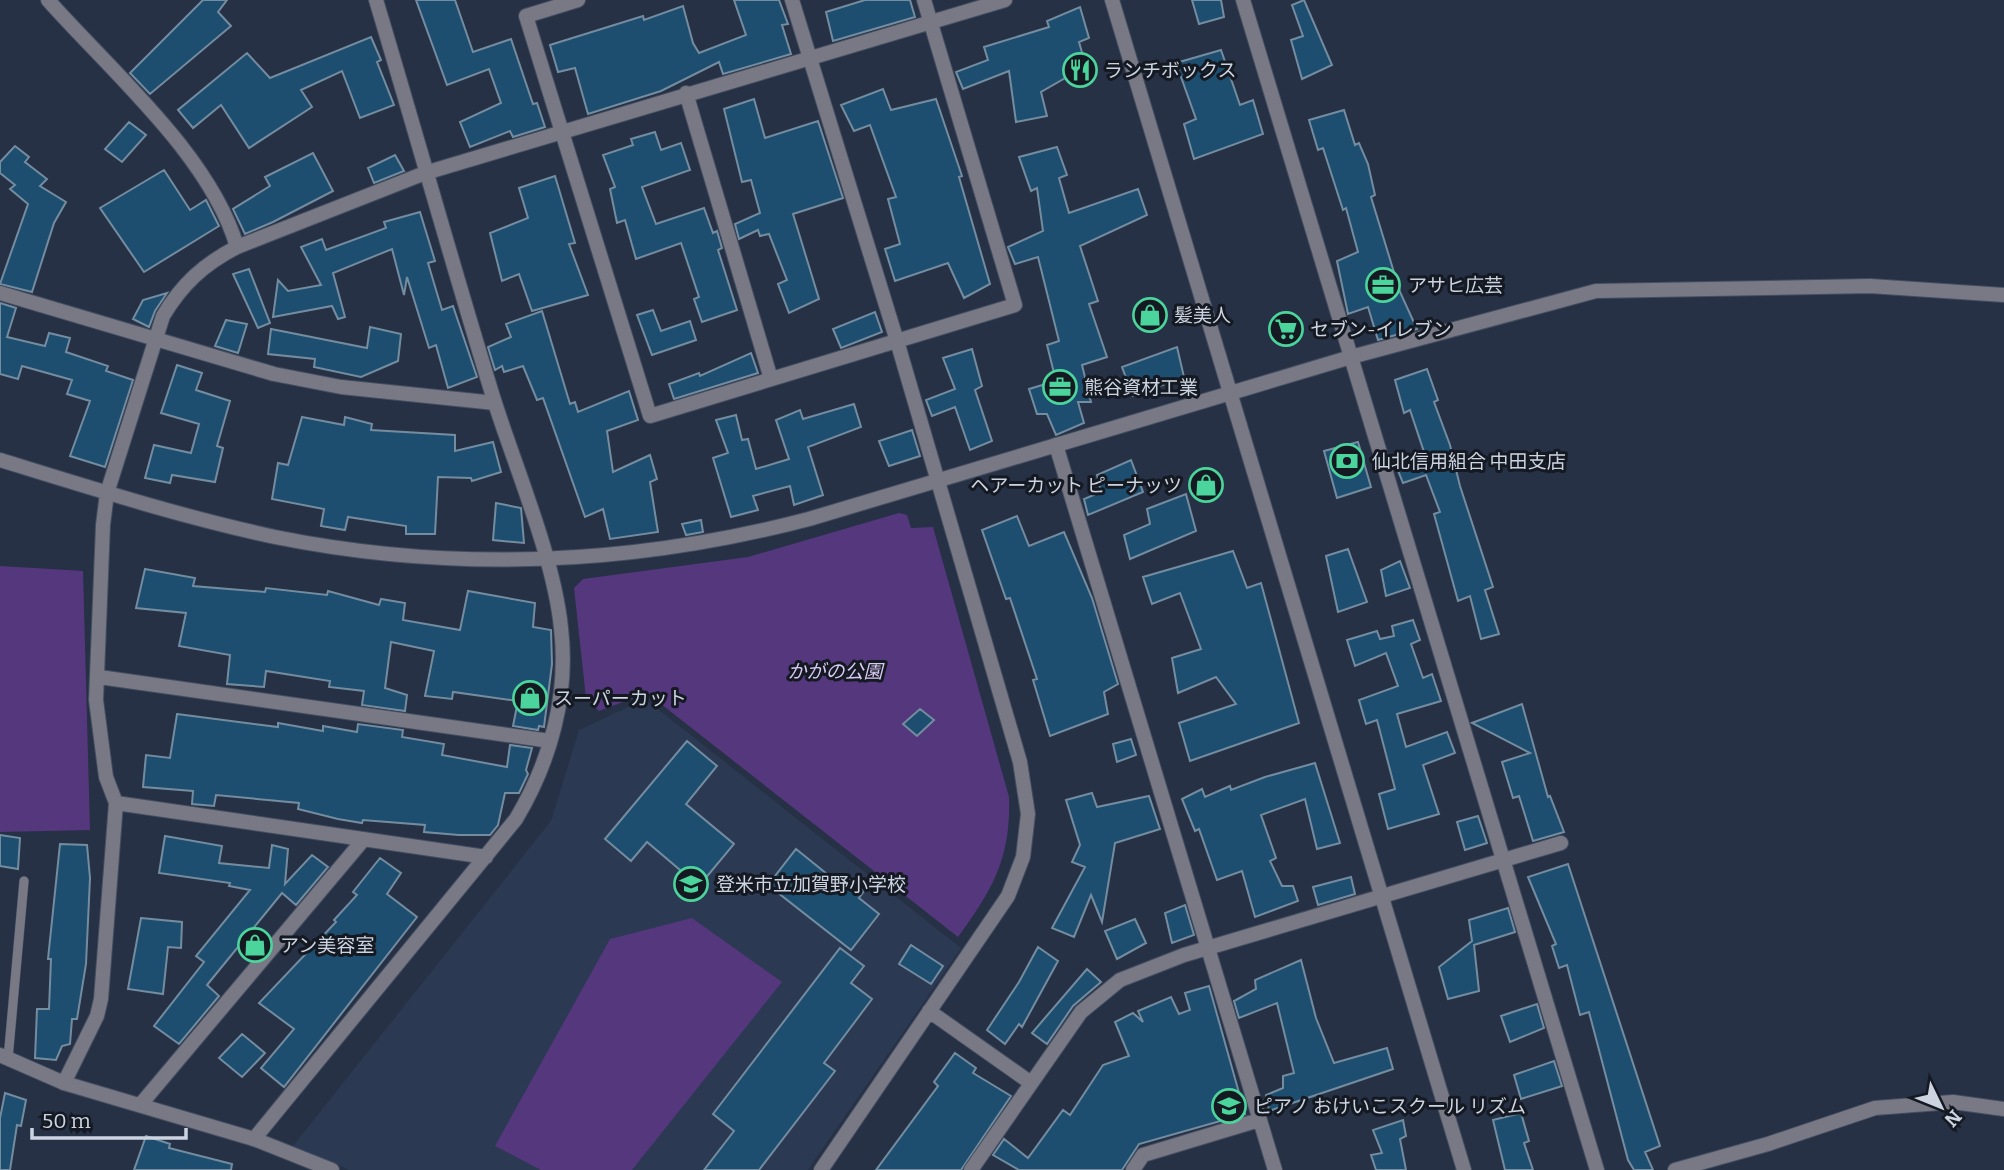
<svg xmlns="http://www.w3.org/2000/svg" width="2004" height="1170" viewBox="0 0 2004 1170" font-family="Bitter,'Noto Sans JP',serif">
<rect width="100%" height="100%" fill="#263145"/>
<!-- built -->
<path fill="#2b3953" d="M645 699 961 948 808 1170H350L293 1146 551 821 579 730Z"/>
<!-- green -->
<path fill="#55377d" d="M899 513 907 515 911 528 933 527 1009 797C1011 858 993 889 958 937L647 693 599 711 586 698 574 588 583 579 748 557Z
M0 566 83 571 90 830 0 832Z
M692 918 782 982 632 1170H541L495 1146 610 939Z"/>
<!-- building -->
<path fill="#1d4e6f" stroke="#748c9f" stroke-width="2" d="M203 0H227L218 12 231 26 150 94 130 73Z
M416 0H455L473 52 511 39 533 104 537 103 545 127 513 137 510 131 470 147 460 122 501 103 489 69 447 85Z
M734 0H779L788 24 782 25 791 54 723 74 719 62 661 91 588 114 575 68 558 72 550 45 643 16 644 20 683 6 693 43 699 53 746 35Z
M865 0H910L915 17 833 41 826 12Z
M1192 0H1221L1224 17 1199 24Z
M1304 0 1332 65 1302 79 1291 40 1303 36 1292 5Z
M1080 7 1089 38 1079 42 1086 66 1041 92 1047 116 1016 122 1009 71 963 89 956 72 988 60 984 47 1049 27 1047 21Z
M371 37 381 60 377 62 394 105 360 118 342 71 301 90 312 107 249 148 221 105 193 128 178 110 247 53 270 78Z
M1221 50 1240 105 1253 100 1263 134 1194 159 1184 124 1196 119 1176 63Z
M883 89 891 110 936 99 962 176 959 177 990 284 964 298 948 263 895 281 885 249 900 244 888 199 896 197 870 125 854 131 841 105Z
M754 99 765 138 818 121 843 198 793 214 819 299 789 313 778 284 787 280 769 234 760 236 758 230 739 239 735 224 760 213 751 180 742 182 724 109Z
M1344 110 1355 145 1359 143 1368 164 1375 195 1371 197 1400 292 1417 329 1378 340 1368 307 1348 314 1337 261 1358 252 1346 208 1343 210 1323 148 1318 150 1309 120Z
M129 122 146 135 122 162 105 149Z
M655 132 661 150 681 143 690 170 642 187 656 224 704 208 713 233 717 231 722 248 718 250 737 310 702 322 694 299 699 297 681 243 636 259 625 220 617 223 610 189 615 187 603 155 633 145 631 139Z
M15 146 29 157 25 162 47 179 40 186 66 202 54 223 32 292 0 284 28 204 10 189 15 185 0 173V162Z
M1057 147 1067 175 1059 178 1069 213 1138 189 1147 215 1080 246 1098 301 1089 304 1107 357 1082 365 1091 402H1078L1084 423 1056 435 1047 414H1037L1029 389 1056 381 1047 345 1059 341 1038 257 1015 264 1008 247 1043 231 1037 188 1031 191 1019 157Z
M313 153 333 191 273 222 245 234 233 209 270 186 265 177Z
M395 155 404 171 374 183 368 168Z
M164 170 190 210 206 200 219 226 144 272 100 208Z
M555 176 575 243 569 244 588 295 532 311 519 274 502 281 490 233 528 218 519 188Z
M420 212 435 261 428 263 442 310 453 306 477 377 448 388 436 345 429 348 407 277 404 295 392 249 333 273 345 317 338 319 332 306 273 317 278 280 288 291 321 285 301 247 322 239 326 250 386 228 384 222Z
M249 269 270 323 258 328 233 274Z
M167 293 155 311 149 327 133 319 143 300Z
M0 303 16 308 7 337 45 346 49 333 70 338 66 352 108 366 106 371 133 380 105 467 70 456 90 401 67 394 72 380 22 366 18 379 0 374Z
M653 310 661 331 690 321 696 340 652 355 637 315Z
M542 311 570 404 575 402 578 412 629 391 638 420 607 431 613 472 650 455 657 479 650 482 658 532 610 539 603 509 585 517 543 398 537 400 523 366 504 372 502 366 495 370 488 347 511 337 506 324Z
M875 312 882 332 841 348 833 329Z
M226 320 247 324 238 353 215 346Z
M370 327 401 334 398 361 361 377 314 367 315 359 268 354 271 329 367 348Z
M1177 347 1184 377 1133 396 1122 367Z
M972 349 982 386 975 390 992 441 970 450 955 407 932 416 926 400 955 389 943 358Z
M751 353 758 373 674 399 669 384 699 373 700 376Z
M177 365 202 373 196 390 230 401 217 446 223 448 215 482 172 475 170 483 145 478 154 445 191 453 199 424 161 413Z
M1427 369 1438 400 1434 402 1450 445 1460 486 1493 587 1485 590 1499 634 1481 639 1470 596 1458 601 1434 514 1440 512 1426 475 1403 483 1397 468 1426 458 1410 410 1404 413 1395 380Z
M854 404 861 427 808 447 823 495 794 505 790 486 753 496 758 510 731 517 713 458 728 453 716 420 736 415 742 440 748 439 756 469 789 459 776 420 800 410 803 419Z
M302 417 344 425 345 417 372 424 371 430 455 435V451L493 442 501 472 472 481 471 478 438 477 435 534H406V526L348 517 345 530 321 526 324 509 272 499 278 463 288 465Z
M912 430 920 456 889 466 879 441Z
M1358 442 1371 487 1337 498 1324 451Z
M1131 460 1143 492 1088 515 1084 499 1101 492 1097 475Z
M1186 494 1196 531 1130 559 1124 535 1150 524 1147 509Z
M496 503 521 508 524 543 493 540Z
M1017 516 1029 546 1064 532 1092 598 1118 684 1104 692 1108 714 1050 736 1033 680 1037 679 1010 598 1006 599 982 530Z
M701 520 703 532 686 535 682 524Z
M1348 549 1367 602 1338 612 1326 556Z
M1233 551 1247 588 1261 583 1299 723 1190 761 1179 723 1236 704 1216 677 1178 693 1172 658 1201 649 1180 593 1152 604 1143 577Z
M1400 561 1410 588 1386 596 1381 570Z
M145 569 195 578 193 586 265 592 266 588 327 595 328 591 379 605 381 599 405 603 403 620 460 630 468 591 535 603 533 627 551 630 552 664 544 727 539 726 538 730 513 726 518 701 453 692 452 699 425 696 434 651 391 642 385 688 407 695 405 711 362 705 364 691 329 687 330 681 266 671 264 687 227 684 230 655 179 646 186 613 136 608Z
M1413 620 1420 640 1411 644 1423 678 1432 674 1441 701 1397 714 1406 747 1447 732 1455 753 1423 765 1439 814 1388 829 1379 794 1395 789 1377 720 1366 724 1359 700 1398 686 1386 653 1355 666 1347 640 1377 631 1380 639 1394 636 1392 626Z
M1522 704 1548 797 1550 796 1564 832 1533 841 1519 796 1513 798 1502 762 1530 753 1472 723Z
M920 709 934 720 917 736 903 724Z
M177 714 278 727V723L323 731V726L357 732 358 724 403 730 402 737 444 744 442 755 507 767 510 745 532 748 526 770 528 774 519 793H505L498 825 490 835H459L424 832 425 825 363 820 362 823 338 819 298 809 299 803 216 795 214 806 192 804 193 791 143 787 146 755 170 758Z
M1131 739 1136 755 1117 762 1113 744Z
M687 741 717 766 686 804 734 844 699 886 647 842 631 861 605 839Z
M1315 763 1340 843 1317 849 1305 799 1261 815 1276 858 1270 861 1282 886H1293L1298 901 1255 917 1242 871 1217 880 1199 829 1195 831 1182 799 1202 789 1205 797 1230 786 1231 790 1265 777Z
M1092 793 1097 807 1149 796 1160 829 1115 843 1102 922 1091 895 1074 937 1052 928 1085 867 1072 862 1080 845 1066 800Z
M1478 816 1487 843 1465 850 1457 822Z
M0 835 20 838 18 869 0 866Z
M165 836 222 846 219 863 269 868 272 845 288 849 285 884 312 855 328 867 296 905 282 893 207 985 219 996 179 1044 154 1026 204 962 196 956 250 890 229 886 230 883 159 873Z
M60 844 87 845 90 878 86 964 77 1019H72L70 1044 62 1046 56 1060 35 1058 37 1009H49L51 959H48Z
M796 849 837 882 842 875 864 891 859 898 879 914 851 950 768 885Z
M380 858 401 873 387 894 417 917 284 1087 261 1068 294 1029 259 1003 336 922 334 920 357 895 353 892Z
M1568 864 1660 1146 1645 1152 1653 1170H1634L1628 1160 1589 1012 1580 1015 1567 965 1559 968 1552 946 1556 944 1528 877Z
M1351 877 1355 894 1318 905 1313 887Z
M1185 905 1194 935 1172 943 1165 913Z
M1508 908 1515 932 1474 945 1479 991 1448 999 1439 967 1472 941 1469 920Z
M141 918 182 922 181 948 168 947 163 994 128 989Z
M1135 919 1146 943 1117 959 1105 931Z
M911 945 943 966 931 984 899 964Z
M1038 947 1058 961 1022 1027 1019 1024 1005 1044 987 1030 1019 982Z
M840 948 864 966 851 983 872 999 824 1063 835 1071 759 1170H704L734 1131 713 1114Z
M1301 960 1316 1018 1334 1063 1387 1048 1393 1069 1269 1111 1266 1095 1283 1088V1076L1294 1073 1277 1003 1239 1018 1234 1001 1256 989 1255 980Z
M1087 969 1101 982 1073 1006 1047 1044 1032 1033Z
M1209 986 1245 1114 1139 1144 1122 1170H1019L993 1155 1004 1139 1028 1158 1063 1110 1070 1115 1103 1065 1129 1056 1115 1022 1133 1013 1143 1022 1138 1011 1171 997 1179 1014 1190 1010 1185 993Z
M1537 1004 1544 1028 1510 1042 1501 1016Z
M242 1034 265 1053 242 1077 219 1058Z
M955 1053 976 1068 973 1073 1011 1096 961 1170H876L938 1086 934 1082Z
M1554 1061 1562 1086 1521 1099 1514 1075Z
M5 1093 26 1100 21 1126 17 1125 10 1170H0V1118Z
M1521 1113 1529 1141 1524 1143 1533 1170H1505L1493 1120Z
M1403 1120 1406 1136 1400 1139 1406 1170H1376L1371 1155 1382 1153 1373 1130Z
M146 1136 170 1144 169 1148 232 1164 231 1170H134Z"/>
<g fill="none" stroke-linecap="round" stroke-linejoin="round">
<!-- service casing -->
<g stroke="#444e61" stroke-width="10">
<path id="service" d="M8 1059 24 881"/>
</g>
<!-- minor casing -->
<g stroke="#444e61" stroke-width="16">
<path id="minor" d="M48 0C110 70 211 156 237 247
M578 0 526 16 650 416 1015 305 924 0
M792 0 897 341 1020 762 1028 814 1023 857 1008 896 821 1170
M1243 0 1597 1170
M686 93 771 379
M0 293 274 374 341 387 495 403
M1351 357 1596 291 1870 286 2004 295
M1056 445 1275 1170
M99 677 550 741
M116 803 486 857
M929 1011 1031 1083
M64 1083 97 1016 101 999 116 803 106 777 96 700 103 525 107 493 163 316C182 284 204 264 237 247L425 173 1005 0
M141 1104 364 839
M254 1139 516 819C550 762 569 696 561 628 554 558 516 469 494 400 453 267 416 133 376 0
M971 1170 1081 1012 1120 980 1184 955 1561 843
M1133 1170 1143 1155 1259 1120
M1675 1170 1768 1144 1875 1108 1953 1102 2004 1109"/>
</g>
<!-- tertiary casing -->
<g stroke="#444e61" stroke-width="16">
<path id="tertiary" d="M1112 0 1464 1170
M0 460C91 488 182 517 275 537 454 573 633 565 809 519L1351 357
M0 1055 64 1083 254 1139 332 1170"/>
</g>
<!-- service -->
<use href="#service" stroke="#787984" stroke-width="9"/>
<!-- minor -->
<use href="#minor" stroke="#787984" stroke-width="14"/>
<!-- tertiary -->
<use href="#tertiary" stroke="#787984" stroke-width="14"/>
</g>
<!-- icons -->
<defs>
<g id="restaurant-ring" transform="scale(1.75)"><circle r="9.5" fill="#141922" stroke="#4bd49b" stroke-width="1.5"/><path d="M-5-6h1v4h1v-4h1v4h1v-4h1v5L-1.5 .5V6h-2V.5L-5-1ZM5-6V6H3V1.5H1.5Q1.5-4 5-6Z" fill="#4bd49b"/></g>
<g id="office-ring" transform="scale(1.75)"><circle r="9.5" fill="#141922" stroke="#4bd49b" stroke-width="1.5"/><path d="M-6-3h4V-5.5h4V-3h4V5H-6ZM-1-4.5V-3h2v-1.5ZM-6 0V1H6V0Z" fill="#4bd49b"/></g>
<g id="shop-ring" transform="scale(1.75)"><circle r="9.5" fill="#141922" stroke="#4bd49b" stroke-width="1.5"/><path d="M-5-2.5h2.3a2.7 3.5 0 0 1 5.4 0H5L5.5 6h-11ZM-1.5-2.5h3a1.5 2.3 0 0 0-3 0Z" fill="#4bd49b"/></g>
<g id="supermarket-ring" transform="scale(1.75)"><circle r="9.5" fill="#141922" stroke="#4bd49b" stroke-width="1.5"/><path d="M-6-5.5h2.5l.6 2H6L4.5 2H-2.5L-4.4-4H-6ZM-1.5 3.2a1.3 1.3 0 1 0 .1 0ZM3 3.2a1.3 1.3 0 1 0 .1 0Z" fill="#4bd49b"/></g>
<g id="bank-ring" transform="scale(1.75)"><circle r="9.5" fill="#141922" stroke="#4bd49b" stroke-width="1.5"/><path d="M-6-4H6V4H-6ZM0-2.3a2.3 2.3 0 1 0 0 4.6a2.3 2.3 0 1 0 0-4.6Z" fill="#4bd49b"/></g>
<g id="school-ring" transform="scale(1.75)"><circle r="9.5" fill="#141922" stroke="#4bd49b" stroke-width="1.5"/><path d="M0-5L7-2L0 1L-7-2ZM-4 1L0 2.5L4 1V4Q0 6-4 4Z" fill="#4bd49b"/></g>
</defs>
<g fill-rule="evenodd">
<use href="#restaurant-ring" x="1080" y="70"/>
<use href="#office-ring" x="1383" y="285"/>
<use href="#shop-ring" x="1150" y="315"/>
<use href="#supermarket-ring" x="1286" y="329"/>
<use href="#office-ring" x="1060" y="387"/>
<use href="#bank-ring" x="1347" y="461"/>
<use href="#shop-ring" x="1206" y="485"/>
<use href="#shop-ring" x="530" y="698"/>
<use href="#school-ring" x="691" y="884"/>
<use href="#shop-ring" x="255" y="945"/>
<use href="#school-ring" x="1229" y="1106"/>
</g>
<g text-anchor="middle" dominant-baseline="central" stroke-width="6" stroke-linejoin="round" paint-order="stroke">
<!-- poi labels -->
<g font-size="19" fill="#cdd4e1" stroke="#141922" text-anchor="start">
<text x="1104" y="70">ランチボックス</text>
<text x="1408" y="285">アサヒ広芸</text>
<text x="1174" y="315">髪美人</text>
<text x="1310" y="329">セブン-イレブン</text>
<text x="1084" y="387">熊谷資材工業</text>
<text x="1372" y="461">仙北信用組合 中田支店</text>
<text x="1182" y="485" text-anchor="end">ヘアーカット ピーナッツ</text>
<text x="554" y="698">スーパーカット</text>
<text x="716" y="884">登米市立加賀野小学校</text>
<text x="280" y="945">アン美容室</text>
<text x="1254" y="1106">ピアノ おけいこスクール リズム</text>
</g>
<!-- park labels -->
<g font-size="19" font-style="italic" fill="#d8c8f4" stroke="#141922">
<text x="835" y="671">かがの公園</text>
</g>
</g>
<!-- north arrow -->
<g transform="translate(1941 1107) rotate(133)" stroke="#141922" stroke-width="5" paint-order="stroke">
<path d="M0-5L12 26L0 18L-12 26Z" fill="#cdd4e1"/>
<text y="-10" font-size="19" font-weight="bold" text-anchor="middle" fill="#cdd4e1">N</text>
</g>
<!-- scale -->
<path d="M32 1128v10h154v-10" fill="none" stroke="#cdd4e1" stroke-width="3.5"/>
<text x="42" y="1128" font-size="21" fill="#cdd4e1" stroke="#141922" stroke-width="5" paint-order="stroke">50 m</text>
</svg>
